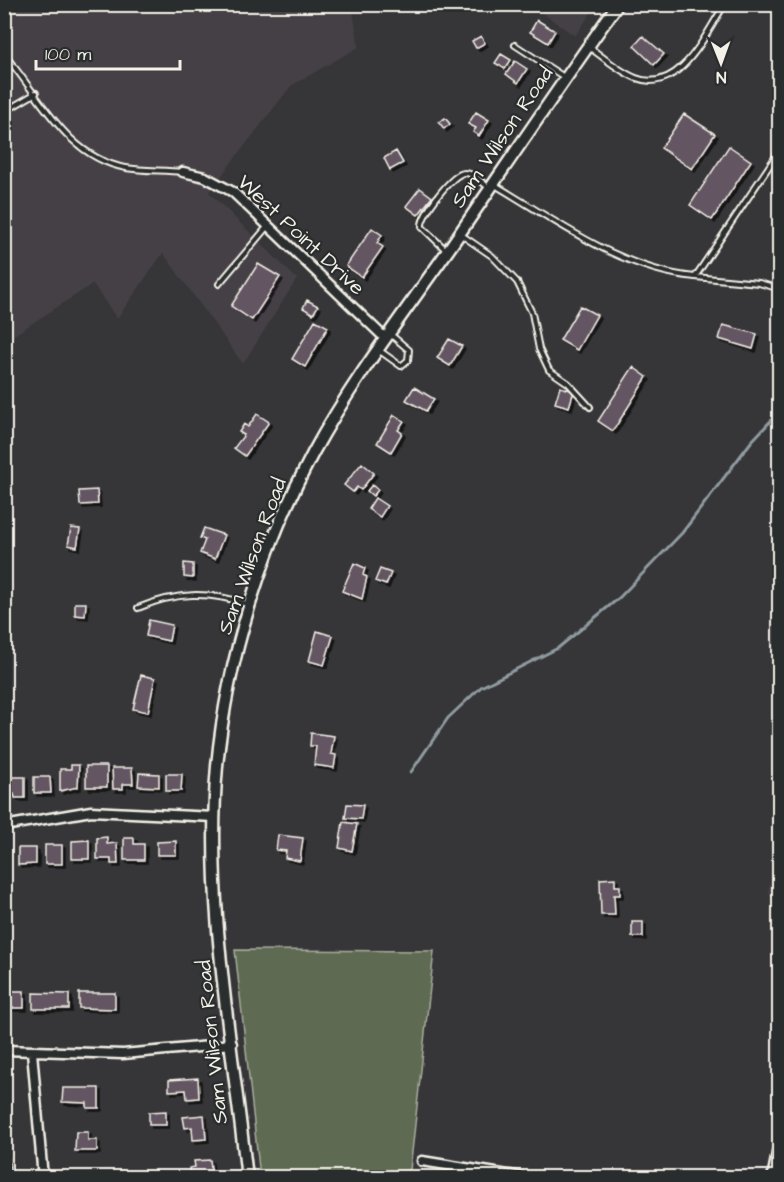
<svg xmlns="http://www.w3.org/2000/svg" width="784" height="1182" viewBox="0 0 784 1182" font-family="'Architects Daughter',sans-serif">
<defs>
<filter id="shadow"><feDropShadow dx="3" dy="3" stdDeviation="0" flood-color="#0009"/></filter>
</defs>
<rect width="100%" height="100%" fill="#363538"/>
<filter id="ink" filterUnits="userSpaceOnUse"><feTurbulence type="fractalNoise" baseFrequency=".0167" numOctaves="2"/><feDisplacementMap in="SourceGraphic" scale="12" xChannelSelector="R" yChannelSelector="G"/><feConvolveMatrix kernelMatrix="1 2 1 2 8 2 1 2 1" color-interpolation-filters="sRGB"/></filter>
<g filter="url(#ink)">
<!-- built -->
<path fill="#443f45" d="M5 5H352L359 47 291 86 209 192 297 279 243 364 163 253 117 319 93 284 5 341Z
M531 5H597L575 36Z
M779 856V913L768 890Z"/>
<!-- green -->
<path fill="#5e6b53" stroke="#a9ae9e" stroke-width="1.5" d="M235 950 434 951 410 1170 363 1177H260Z"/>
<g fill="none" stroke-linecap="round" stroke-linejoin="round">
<!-- stream -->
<path stroke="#8f9ca0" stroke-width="3" d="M411 772 448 718 481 687 558 648 619 598 682 533 751 442 780 411"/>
</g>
<!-- building -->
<path fill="#645662" stroke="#f4f1e8" stroke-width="1.5" filter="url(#shadow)" d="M537 20 555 31 548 43 530 32Z
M481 36 485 43 476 48 472 41Z
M643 36 664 54 654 65 634 46Z
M501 54 511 60 505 69 495 63Z
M515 61 527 69 518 83 506 74Z
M476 112 489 120 479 136 473 132 476 128 468 124Z
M684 114 715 134 692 169 661 148Z
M445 118 450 124 444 129 439 122Z
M729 146 751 161 712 220 690 205Z
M396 151 403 163 390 170 384 158Z
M420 188 432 197 418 215 406 206Z
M372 228 382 235 377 243 383 247 362 277 346 266Z
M258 264 280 277 252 320 231 306Z
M307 300 318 306 313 314 303 308Z
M580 306 597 315 577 350 560 340Z
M315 320 328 327 305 367 292 359Z
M723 325 757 334 753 349 719 339Z
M449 339 462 346 450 366 437 358Z
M633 367 647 377 613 431 598 421Z
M414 387 434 399 426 411 406 400Z
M560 387 574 391 569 407 555 403Z
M257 414 269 422 245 456 234 448 244 435 239 432 244 424 248 427Z
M394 415 404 421 398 430 402 433 391 452 377 443Z
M362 463 374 473 361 490 357 487 353 492 344 485Z
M372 485 378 490 373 496 367 491Z
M97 490 98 504 80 505 79 491Z
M375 498 387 506 380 517 368 509Z
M71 528 80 529 77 547 68 545Z
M204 528 224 535 215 559 200 553 205 540 200 538Z
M184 563 193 564V578L184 577Z
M354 563 365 568 363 575 367 577 362 599 342 591Z
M380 569 391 573 386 585 375 581Z
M75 603H86L85 616 75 615Z
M149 620 172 625 169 641 146 636Z
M317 631 333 636 324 665 309 661Z
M141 675 155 678 148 712 133 709Z
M311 733 334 736 331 754 336 755 334 768 314 765 316 746H310Z
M71 765H79L78 787 60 791V769H71Z
M86 766H107V787H86Z
M112 768H132L133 784H123V789H113Z
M139 773 159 774V787L138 786Z
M166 774H182L181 791H166Z
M7 777H25V798H15L14 794H8Z
M34 777H50L51 793H34Z
M347 804 363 805 361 819 345 818Z
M343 822 357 824 352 851 339 848Z
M278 835 303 838 300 861 285 858 286 851 276 850Z
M107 837V844L117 843 118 864H111V859H97V838Z
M124 838H134V844H144V860H124Z
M89 840V859H72V841Z
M176 841V855H157V842Z
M45 845H62V864H45Z
M18 848H36V864L18 865Z
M615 878V886H620V895H614L615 915H601L600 879Z
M632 922H643V937H632Z
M4 991H24V1008H4Z
M33 993 69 994V1009H33Z
M79 993H115V1009L79 1008Z
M198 1078 199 1098 187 1099 186 1090 169 1091V1080Z
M63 1088H99V1108H87V1103L62 1102Z
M166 1111V1125H149V1112Z
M204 1115 206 1139 193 1140 192 1127 185 1128 183 1117Z
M76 1132H88V1140H97V1151H75Z
M4 1158H9L11 1178H4Z
M210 1160 212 1178H190L189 1168 195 1167 194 1161Z"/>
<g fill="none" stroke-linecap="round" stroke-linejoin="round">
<!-- service casing -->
<g stroke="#f4f1e8" stroke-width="8">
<path id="service" d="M515 45 564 77
M589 47C603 57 620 72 636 78 680 95 706 33 725 4
M4 54C40 96 66 157 126 168 144 171 163 170 182 172
M4 112 36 93
M495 185C558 222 621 270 695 277L780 150
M460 234 492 256 517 282 532 313 539 349 549 370 568 383 590 407
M447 251 422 227C420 216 453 172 465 173 474 173 483 184 490 188
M695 277 759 283 777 288
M219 284 267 227
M380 351 401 366 408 360 409 350 390 334
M138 608C176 592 208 591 247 604"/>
</g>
<!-- minor casing -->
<g stroke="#f4f1e8" stroke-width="13">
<path id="minor" d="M183 172 205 177 233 192 386 339
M4 826 91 811 214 817
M4 1050 123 1054 232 1044
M32 1052 43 1178
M422 1161 528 1178
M772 1178 780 1138"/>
</g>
<!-- tertiary casing -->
<g stroke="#f4f1e8" stroke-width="15">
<path id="tertiary" d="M247 1178C232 1043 205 902 217 766 227 659 262 548 313 453 352 381 402 316 449 249 505 167 560 85 618 4"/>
</g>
<!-- path -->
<path stroke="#f4f1e8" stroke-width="1.5" stroke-dasharray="1.5 4.5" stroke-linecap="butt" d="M4 73 7 70"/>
<!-- service -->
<use href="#service" stroke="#2a2d2e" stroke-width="4"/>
<!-- minor -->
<use href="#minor" stroke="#2a2d2e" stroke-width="8"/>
<!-- tertiary -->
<use href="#tertiary" stroke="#2a2d2e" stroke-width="10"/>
</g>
</g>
<g text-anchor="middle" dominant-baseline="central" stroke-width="4.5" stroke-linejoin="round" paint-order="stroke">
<!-- street labels -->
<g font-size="21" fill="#f4f1e8" stroke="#2a2d2e">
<text transform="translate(502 137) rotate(-56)">Sam Wilson Road</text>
<text transform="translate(301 235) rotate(43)">West Point Drive</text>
<text transform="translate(252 556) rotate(-70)">Sam Wilson Road</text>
<text transform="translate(212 1042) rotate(-96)">Sam Wilson Road</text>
</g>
</g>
<!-- margin -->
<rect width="784" height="1182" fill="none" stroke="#2a2d2e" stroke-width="24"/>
<rect x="12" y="12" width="760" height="1158" fill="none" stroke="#f4f1e8" stroke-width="2" filter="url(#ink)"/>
<!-- north arrow -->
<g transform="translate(721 63) rotate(179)" stroke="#2a2d2e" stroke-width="4.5" paint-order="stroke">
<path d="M0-4.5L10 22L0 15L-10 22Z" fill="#f4f1e8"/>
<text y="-9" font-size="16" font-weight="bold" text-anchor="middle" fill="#f4f1e8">N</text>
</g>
<!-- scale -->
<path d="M36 60v9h144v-9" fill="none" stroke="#f4f1e8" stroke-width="3"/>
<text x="45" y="60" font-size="18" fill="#f4f1e8" stroke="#2a2d2e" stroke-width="4.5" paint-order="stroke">100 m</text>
</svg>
